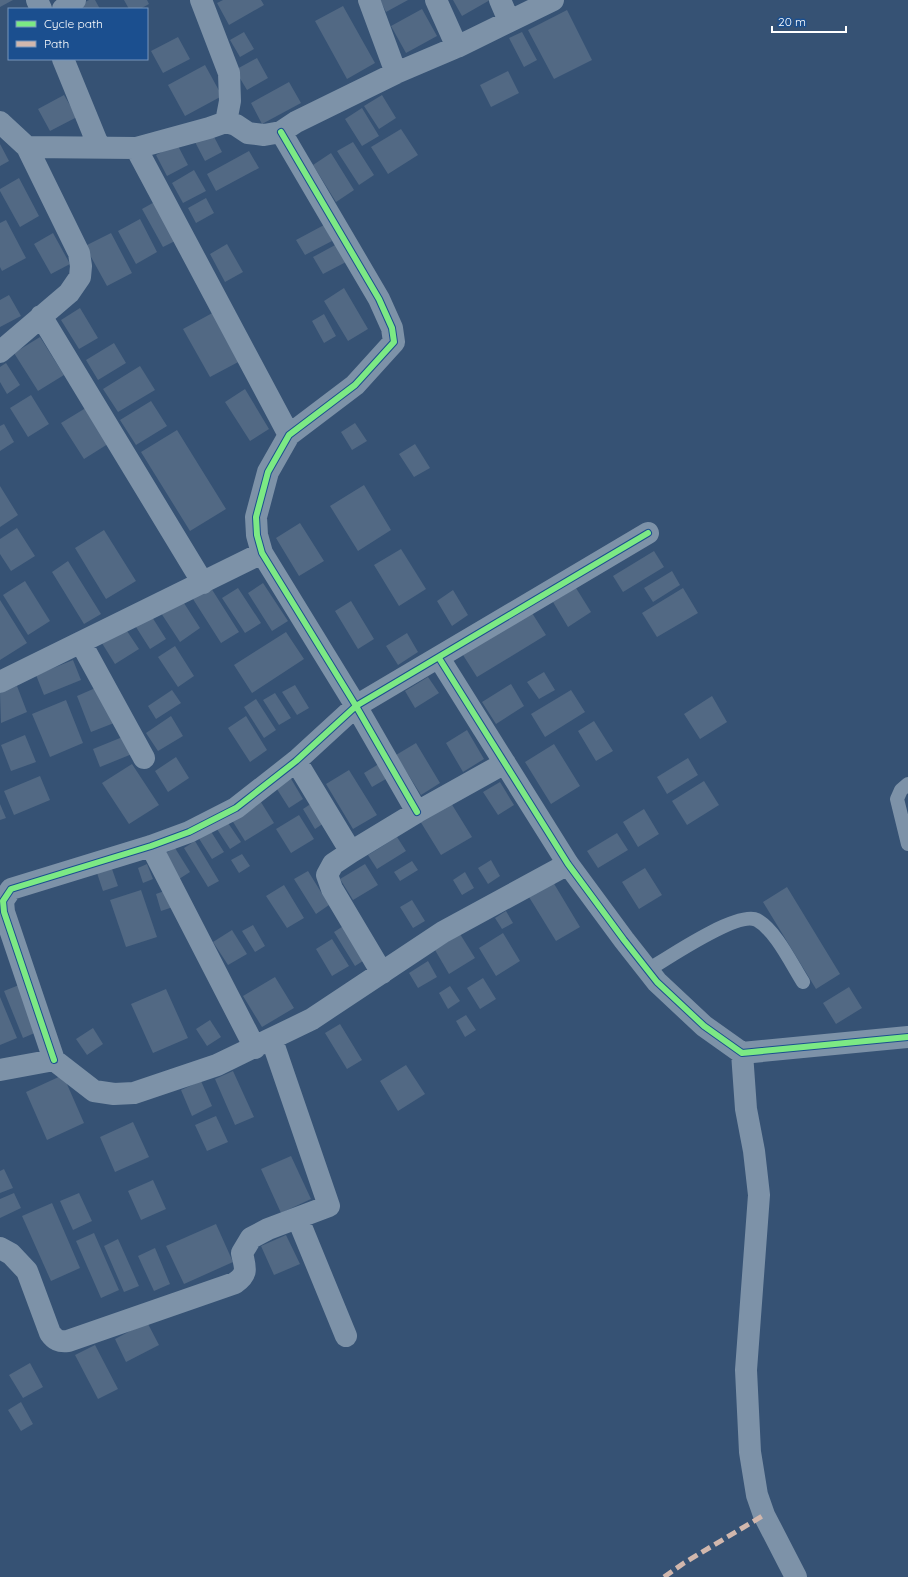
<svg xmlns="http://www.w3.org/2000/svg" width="908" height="1577" viewBox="0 0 908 1577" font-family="Quicksand,sans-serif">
<rect width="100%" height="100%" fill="#365274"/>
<!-- building -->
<path fill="#526984" d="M0 0H13L0 7Z
M89 0H95L100 9H72Z
M124 0H147L149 4 140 9H129Z
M223 0H261L264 5 229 25 217 3Z
M380 0H408L386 12Z
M453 0H490L462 16Z
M343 6 375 63 347 79 315 21Z
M422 9 437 36 406 53 391 26Z
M567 10 592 60 554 79 528 30Z
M244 32 254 49 240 57 230 40Z
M522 32 537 60 524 67 509 38Z
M178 37 190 59 163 73 151 51Z
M257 58 268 78 247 90 235 70Z
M205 65 222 96 185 116 168 85Z
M508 71 519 93 491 107 480 85Z
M289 82 301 103 262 124 251 103Z
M64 95 77 117 50 131 38 109Z
M382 95 396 118 379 129 364 106Z
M362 108 379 136 362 146 345 119Z
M401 129 418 155 388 174 371 147Z
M212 133 222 152 205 161 195 142Z
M353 142 374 175 359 185 337 151Z
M0 144 9 161 0 166Z
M177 144 188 165 167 176 156 155Z
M249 151 259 168 216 191 207 174Z
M331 153 354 190 336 202 313 165Z
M194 170 206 191 183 203 172 183Z
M19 178 39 216 20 227 0 191V189Z
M206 198 214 213 196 223 188 208Z
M158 200 179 239 163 247 142 209Z
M140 219 157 252 136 264 118 231Z
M6 220 26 258 2 271 0 267V223Z
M324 225 332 241 305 255 296 240Z
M53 233 70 264 51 274 34 244Z
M111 233 132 273 107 286 85 246Z
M227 244 243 272 225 282 210 254Z
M337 244 346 262 323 274 313 257Z
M344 288 368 329 348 341 324 301Z
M9 295 21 316 0 327V300Z
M80 308 98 338 79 349 61 320Z
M216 311 242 360 210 377 183 329Z
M324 314 336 336 324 343 312 321Z
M40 337 64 375 38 391 14 353Z
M114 343 126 363 98 380 86 360Z
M6 363 20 385 7 394 0 382V367Z
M140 366 155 390 118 412 103 389Z
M245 389 269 429 250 441 225 402Z
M31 395 49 424 28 437 10 408Z
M151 401 167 426 136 445 120 420Z
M89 406 111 442 84 459 61 423Z
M355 423 367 441 352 450 341 432Z
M4 424 14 442 0 451V426Z
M177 430 226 509 190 531 141 452Z
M415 444 430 468 414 477 399 454Z
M364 485 391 530 358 551 330 506Z
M0 486 18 515 0 527Z
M300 523 324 561 299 576 276 538Z
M17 528 35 556 11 571 0 554V539Z
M104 530 136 581 106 599 75 548Z
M401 549 426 589 399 606 374 565Z
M654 551 664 567 623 592 613 576Z
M68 561 101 614 84 624 52 572Z
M672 571 680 585 653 602 644 588Z
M25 581 50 621 28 635 3 595Z
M263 583 288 621 272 631 248 593Z
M211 588 239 632 221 643 193 599Z
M238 588 261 623 245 633 222 598Z
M576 588 591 612 568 627 553 602Z
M683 588 698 613 657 637 642 613Z
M453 590 468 615 452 626 437 601Z
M0 600 27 643 0 660Z
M182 600 200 628 180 642 161 613Z
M351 601 374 639 358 649 335 611Z
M532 613 546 635 477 677 463 655Z
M152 617 166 639 150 649 136 627Z
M123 625 139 649 115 664 100 640Z
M286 632 304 659 252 693 234 665Z
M407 633 418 652 398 665 386 646Z
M175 646 194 676 178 687 158 657Z
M73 660 81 680 44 695 36 675Z
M544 672 555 690 539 699 527 682Z
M428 677 439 693 415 708 405 691Z
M511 684 524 706 496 724 482 702Z
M295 685 309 708 297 715 282 692Z
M17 686 27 712 1 723 0 693Z
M100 686 114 723 91 732 77 696Z
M172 690 181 703 156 719 148 706Z
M571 690 585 712 545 737 531 714Z
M275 693 291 718 279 725 263 700Z
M712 696 727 722 700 739 684 714Z
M256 699 276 730 264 738 244 707Z
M66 700 83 743 50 757 32 714Z
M171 716 183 736 158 751 146 733Z
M246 716 267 750 250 762 228 728Z
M594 721 613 751 596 761 578 731Z
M467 730 484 759 463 772 446 743Z
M25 735 36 762 11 771 1 745Z
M125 736 132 754 100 767 93 749Z
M416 743 440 783 421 795 396 755Z
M554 744 580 786 551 804 525 762Z
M176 757 189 778 168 792 155 771Z
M688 758 698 775 667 794 657 777Z
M382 762 391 776 372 787 364 773Z
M132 764 159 805 129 824 102 783Z
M349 770 377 815 353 829 326 784Z
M40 776 50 800 14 815 4 791Z
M290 777 303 799 289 808 275 786Z
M704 781 719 805 687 825 672 801Z
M500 782 514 805 498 815 483 792Z
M259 799 274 823 245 841 230 817Z
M312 803 324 823 315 829 303 809Z
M451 803 472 837 441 855 420 821Z
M0 804 6 818 0 820Z
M644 809 659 834 638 847 623 822Z
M299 815 314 839 291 853 276 829Z
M226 820 241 842 230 849 215 826Z
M210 830 224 852 212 859 198 837Z
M617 833 628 850 598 868 587 851Z
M397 837 406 851 377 869 368 855Z
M195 841 219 881 208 887 184 848Z
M175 848 190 872 179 879 164 854Z
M242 854 250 866 239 873 231 860Z
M491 860 500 876 488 884 478 868Z
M412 861 418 870 400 881 394 872Z
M147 864 153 879 143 883 138 868Z
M365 864 378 885 353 900 340 879Z
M645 868 662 895 639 909 622 882Z
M112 869 118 886 103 891 97 873Z
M308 871 329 905 316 914 294 879Z
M465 872 474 888 462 895 453 880Z
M553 882 580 927 556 941 529 897Z
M284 885 304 918 287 928 266 896Z
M787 887 840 974 816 989 763 902Z
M141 890 157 937 126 947 110 900Z
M167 890 173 907 161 911 156 894Z
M412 900 425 921 413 928 400 907Z
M506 911 513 923 502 929 495 918Z
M253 925 265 946 255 952 242 931Z
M345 925 366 959 355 966 334 932Z
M232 930 247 954 228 965 213 942Z
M503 933 520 961 496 976 479 948Z
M460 934 475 958 449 974 435 950Z
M332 939 349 966 332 976 316 949Z
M428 961 437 977 418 988 409 973Z
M275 977 294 1008 262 1027 243 996Z
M483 978 496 999 480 1009 467 988Z
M19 985 37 1032 23 1038 4 991Z
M450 986 460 1001 448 1009 439 993Z
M849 987 862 1008 836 1024 823 1003Z
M166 989 188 1038 153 1053 131 1004Z
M0 997 17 1038 0 1045Z
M466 1015 476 1030 465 1037 456 1021Z
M210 1020 221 1037 207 1046 196 1029Z
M340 1024 362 1060 347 1069 325 1033Z
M93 1028 103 1044 87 1055 76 1039Z
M406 1065 425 1094 398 1111 380 1081Z
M233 1071 254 1117 235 1125 215 1079Z
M63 1075 84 1123 47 1140 26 1092Z
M201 1081 212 1106 192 1116 181 1090Z
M216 1116 228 1142 207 1151 195 1125Z
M133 1122 149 1157 115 1172 100 1137Z
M291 1156 311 1199 281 1213 261 1169Z
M4 1169 13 1188 0 1193V1171Z
M153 1180 166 1209 141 1220 128 1191Z
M14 1193 21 1208 0 1218V1199Z
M79 1193 92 1221 73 1230 60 1201Z
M52 1203 80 1268 51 1281 22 1216Z
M216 1224 233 1262 184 1284 166 1246Z
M94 1233 119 1290 101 1298 76 1241Z
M286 1235 300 1264 274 1275 261 1246Z
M118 1239 139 1286 124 1292 104 1246Z
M155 1248 170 1284 154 1291 138 1256Z
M147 1322 159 1345 126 1362 115 1339Z
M95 1345 118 1389 98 1399 75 1355Z
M30 1363 43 1387 23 1398 9 1375Z
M21 1402 33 1424 21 1431 8 1410Z"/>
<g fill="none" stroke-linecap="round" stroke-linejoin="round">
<!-- lane -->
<path stroke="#7d92a8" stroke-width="14" d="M908 784 901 790 897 799 908 844
M648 970C666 959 738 910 757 920 776 931 791 963 803 982"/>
<!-- street -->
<path stroke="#7d92a8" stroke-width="22" d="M37 0 41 9
M201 0 229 73 230 101 226 122
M369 0 396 73
M436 0 457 47
M500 0 509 21
M63 9 75 0
M63 59 99 147
M0 122 27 147 136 148 209 128 226 122 236 125 248 133 264 135 281 132 296 122 396 73 457 47 553 0
M281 132 379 299 392 328 394 342 355 385 289 435 268 472 256 517 257 535 262 553 356 706 417 812
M136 148 289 435
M41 316 203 583
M0 352 69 293 80 277 81 266 79 253 27 147
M81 643 144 758
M439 658 568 864 624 940 657 982 704 1026 742 1053 908 1037
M0 682 262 553
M296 761 351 852
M151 846 255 1048
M382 973 332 889 327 875 333 864 351 852 417 812 505 763
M742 1053 746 1109 754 1151 759 1195 746 1370 750 1452 757 1495 764 1515 796 1577
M54 1060 4 912 3 901 11 889 151 846 189 832 236 808 296 761 356 706 648 533
M0 1070 54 1060 94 1091 114 1094 134 1093 217 1065 312 1019 443 932 568 864
M298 1219 346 1336
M0 1248 11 1254 27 1271 50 1333C55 1340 59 1342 68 1341L235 1283C249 1273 245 1268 242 1253L251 1238 268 1229 329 1206 272 1040"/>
<!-- quiet -->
<path stroke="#d1b7ad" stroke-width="5" stroke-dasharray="10 5" stroke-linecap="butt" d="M664 1577 684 1563 764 1515"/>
<!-- cycleway casing -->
<g stroke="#1b4f8f" stroke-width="8">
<path id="cycleway" d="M281 132 379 299 392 328 394 342 355 385 289 435 268 472 256 517 257 535 262 553 356 706 417 812
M439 658 568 864 624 940 657 982 704 1026 742 1053 908 1037
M54 1060 4 912 3 901 11 889 151 846 189 832 236 808 296 761 356 706 648 533"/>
</g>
<!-- cycleway -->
<use href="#cycleway" stroke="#7ce984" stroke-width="6"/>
</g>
<!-- legend -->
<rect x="8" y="8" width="140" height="52" fill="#1b4f8f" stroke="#7695bc"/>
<rect x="16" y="21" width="20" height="6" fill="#7ce984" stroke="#7695bc"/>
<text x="44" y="28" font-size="12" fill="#ffffff">Cycle path</text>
<rect x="16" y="41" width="20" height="6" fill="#d1b7ad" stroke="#7695bc"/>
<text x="44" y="48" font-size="12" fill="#ffffff">Path</text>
<!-- scale -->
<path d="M772 26v6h74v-6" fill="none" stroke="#ffffff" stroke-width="2"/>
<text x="778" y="26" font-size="12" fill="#ffffff" stroke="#1b4f8f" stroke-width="3" paint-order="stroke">20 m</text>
</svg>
